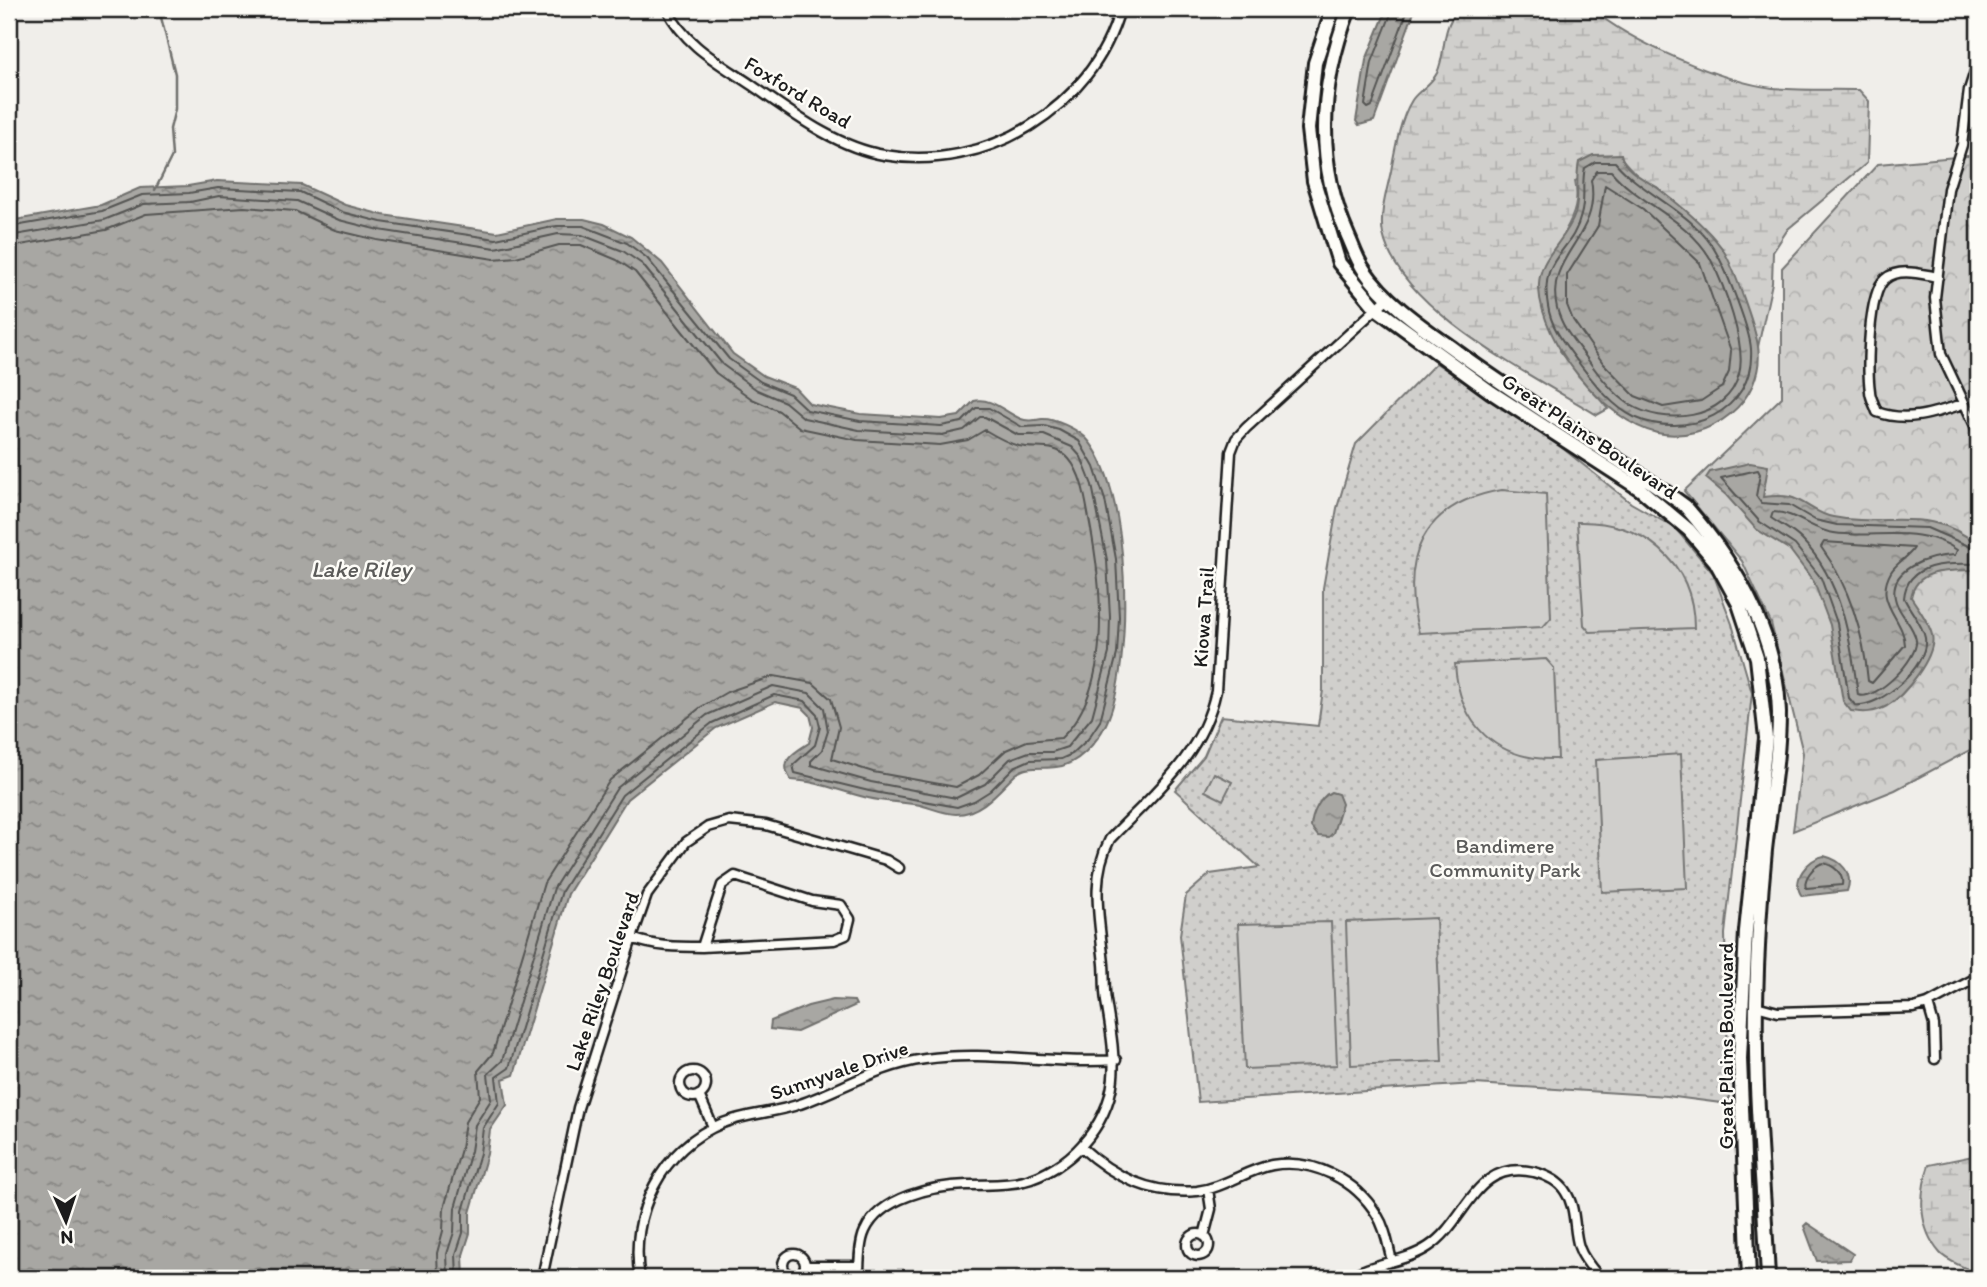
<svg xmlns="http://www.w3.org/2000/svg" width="1987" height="1287" viewBox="0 0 1987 1287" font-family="Itim,sans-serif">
<defs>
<pattern id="grass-dots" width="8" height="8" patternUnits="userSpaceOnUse" patternTransform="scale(1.75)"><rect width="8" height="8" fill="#d0cfcc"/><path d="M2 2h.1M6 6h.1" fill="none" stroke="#b2b1af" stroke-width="1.8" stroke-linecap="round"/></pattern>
<pattern id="forest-crowns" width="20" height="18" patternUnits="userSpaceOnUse" patternTransform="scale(1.75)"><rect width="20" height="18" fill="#d0cfcc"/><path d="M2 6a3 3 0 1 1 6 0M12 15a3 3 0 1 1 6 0" fill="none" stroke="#b2b1af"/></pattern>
<pattern id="wetland-marsh" width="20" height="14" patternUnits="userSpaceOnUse" patternTransform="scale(1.75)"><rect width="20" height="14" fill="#d0cfcc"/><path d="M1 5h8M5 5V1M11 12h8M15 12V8" fill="none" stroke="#b2b1af"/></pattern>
<pattern id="water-ripples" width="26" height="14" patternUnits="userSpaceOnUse" patternTransform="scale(1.75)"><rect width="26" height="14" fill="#a8a7a3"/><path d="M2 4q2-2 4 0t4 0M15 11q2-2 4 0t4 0" fill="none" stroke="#888784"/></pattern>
</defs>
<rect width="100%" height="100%" fill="#f0eeea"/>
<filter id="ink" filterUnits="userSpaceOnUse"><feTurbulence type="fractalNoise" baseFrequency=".0143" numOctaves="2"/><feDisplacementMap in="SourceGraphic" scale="14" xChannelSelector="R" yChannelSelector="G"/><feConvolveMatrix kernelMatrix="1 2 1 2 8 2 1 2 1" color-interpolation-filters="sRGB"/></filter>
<g filter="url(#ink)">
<!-- grass -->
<path fill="url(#grass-dots)" stroke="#767674" stroke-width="2" d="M1436 363 1556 443 1631 503 1675 528 1713 573 1732 624 1752 693 1725 934 1729 1104 1667 1096 1475 1084 1198 1102 1180 935 1186 895 1210 874 1259 867 1175 790 1204 756 1221 716 1318 726 1323 690V588L1337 508 1356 444Z"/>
<!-- forest -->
<path fill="url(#forest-crowns)" stroke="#767674" stroke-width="2" d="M1978 155V758L1970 750 1895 790 1793 831 1803 753 1771 623 1742 561 1684 491 1782 397V268L1878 164Z"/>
<!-- wetland -->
<path fill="url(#wetland-marsh)" stroke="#767674" stroke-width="2" d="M1458 9H1592C1630 42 1723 82 1773 88 1801 91 1831 89 1859 90L1869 101 1867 163 1788 229 1773 252 1772 283 1758 347 1722 248 1698 222 1657 187 1640 179 1621 158 1575 181C1579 200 1575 214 1565 231L1560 351 1608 409 1597 415C1534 376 1400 311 1383 234 1379 215 1387 190 1391 171 1395 149 1400 119 1412 100 1419 90 1431 85 1437 73 1447 50 1440 31 1458 9Z
M1978 1155V1274C1967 1268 1948 1262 1940 1253 1918 1228 1919 1194 1929 1165Z"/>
<!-- garden -->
<path fill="#d0cfcc" stroke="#767674" stroke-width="2" d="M1502 490 1546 494 1551 618 1543 627 1419 633C1399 558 1422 503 1502 490Z
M1577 522C1642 520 1694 561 1694 628L1590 632 1584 625Z
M1546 659 1554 668 1558 759C1496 761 1459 725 1455 664Z
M1681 754 1687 888 1602 892 1596 760Z
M1214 773 1232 782 1223 800 1205 791Z
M1436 918 1442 1061 1351 1065 1346 922Z
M1331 922 1337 1065 1245 1069 1238 924Z"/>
<!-- water -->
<path fill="url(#water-ripples)" stroke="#706f6d" stroke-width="2" d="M1387 9H1415L1374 121 1359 125 1356 121 1366 60Z
M1621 154C1625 173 1646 179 1659 189 1680 205 1705 225 1721 247 1732 261 1755 327 1758 346 1766 401 1709 444 1657 433 1604 421 1542 343 1539 289 1537 257 1566 242 1575 214 1580 196 1575 180 1579 162L1593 155Z
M217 181 302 185 345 205 383 215 497 232 557 219H584L604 224 631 237 662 263 733 354 764 376 795 388 810 404 861 414 941 419 959 416 974 401C992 397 1004 412 1021 419 1028 422 1034 420 1042 419 1054 418 1076 429 1085 437 1132 484 1134 666 1106 724 1097 742 1078 765 1056 767 1043 769 1027 765 1016 774 1000 789 982 814 956 814 945 814 931 808 920 805 903 802 885 802 868 798 842 792 818 781 791 780 778 761 793 753 809 743L813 727 810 715 803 708 775 702 716 728 627 799 568 894 514 1075 503 1079 507 1105 490 1130 487 1154 470 1213V1233L463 1255 464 1278H9V221L101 205 140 188 188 186Z
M1750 463 1768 466 1763 497C1771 496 1781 495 1790 497 1805 501 1816 514 1833 517 1885 528 1930 504 1978 545V570C1953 571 1917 566 1911 597 1918 608 1929 622 1932 635 1937 656 1904 696 1887 706 1874 713 1864 713 1851 711L1843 701 1830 625 1814 582 1790 550 1756 529 1726 495 1706 478 1710 472Z
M1331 792 1338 794 1342 804 1333 833 1329 837 1318 836 1311 827C1312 814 1319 798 1331 792Z
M1824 856C1841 860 1854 873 1847 891L1802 896C1790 881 1808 858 1824 856Z
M833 1000 854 1001 856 1005 797 1032 770 1029 771 1021 808 1006Z
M1807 1223 1853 1254 1850 1260 1817 1261 1804 1226Z"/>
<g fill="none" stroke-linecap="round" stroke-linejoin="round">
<!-- shore -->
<path stroke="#545452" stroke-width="2" d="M1393 9 1372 62 1365 105 1368 108 1372 106 1408 9
M1595 162H1615C1644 196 1696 213 1717 254 1727 272 1750 330 1751 349 1755 413 1686 440 1634 417 1611 406 1593 381 1578 362 1565 344 1551 328 1548 306 1539 255 1572 254 1581 215 1586 199 1581 184 1585 168Z
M1597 171H1611C1639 204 1688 219 1710 258 1724 285 1747 345 1739 374 1727 421 1663 426 1629 404 1613 393 1597 373 1586 357 1574 341 1562 328 1557 308 1544 254 1602 238 1591 180Z
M1605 185 1643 209 1700 263 1731 351 1729 372 1722 387 1701 401 1663 407 1635 396 1603 363 1573 320 1567 305V275L1598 226Z
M9 227 102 211 142 195 189 193 218 188 300 192 342 212 381 222 496 239 557 226H583L627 243 647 258 729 359 761 382 790 394 807 410 860 421 941 426 962 422 976 408H989L1022 427 1044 426 1059 430 1079 441 1094 467 1105 500 1116 559 1119 617 1117 654 1100 721 1088 739 1072 754 1061 759 1030 760 1014 767 990 791 974 801 957 807 869 791 795 773 793 765 815 745 820 727 817 714 805 701 774 695 712 723 622 795 562 891 509 1068 496 1077 499 1103 483 1128 480 1153 463 1211V1233L456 1254 457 1278
M9 236 104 220 144 204 190 202 219 196 297 201 339 220 379 230 495 248 558 234 582 235 623 251 642 264 723 365 757 390 785 402 804 418 859 430 942 435 964 430 980 417H985L1018 435H1044L1072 447 1081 457 1092 485 1107 560 1110 617 1109 653 1092 717 1067 747 1052 752H1029L1010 759 985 784 956 798 871 782 811 765V761L822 750 828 731 824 708 809 693 773 686 707 715 617 788 554 888 502 1061 488 1074 491 1100 475 1125 471 1151 455 1208 454 1232 447 1254 448 1278
M9 247 106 230 146 214 244 207 295 211 335 230 377 240 494 259 516 257 559 245H581L617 260 635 272 716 373 752 399 779 411 800 428 857 440 940 445 968 440 985 430C995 436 1007 443 1019 446 1037 450 1055 443 1069 459 1083 475 1086 504 1090 524 1102 588 1113 689 1061 738L1027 741 1006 750 979 775 956 787 873 772 832 759 839 727 831 699 813 683 774 676 727 692 701 707 610 780 544 883 493 1053 478 1071 480 1097 465 1122 461 1149 444 1208 443 1231 437 1253 438 1278
M1773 512C1795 512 1812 530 1834 533 1874 539 1921 524 1957 550L1955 555C1931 556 1885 567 1896 602 1900 615 1914 626 1916 640 1919 658 1876 702 1858 695 1851 641 1842 580 1802 540 1793 531 1781 525 1771 518Z
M1824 542 1914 548C1909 557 1897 562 1891 572 1873 603 1904 618 1905 645L1872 683 1868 681C1864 634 1849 585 1821 547Z
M1978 550 1927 528 1837 525 1815 520 1789 505 1761 503 1756 496 1760 474 1758 470 1721 478 1760 522 1795 545 1821 578 1837 623 1849 698 1855 705C1881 708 1929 666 1925 638 1923 625 1910 611 1904 598 1907 561 1949 563 1978 564
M1823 863C1833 865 1844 873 1842 885L1806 888C1803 879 1813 866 1823 863Z"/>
<!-- stream -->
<path stroke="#706f6d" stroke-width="2.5" d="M155 190 172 156 170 129 175 109V74L159 9"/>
<!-- street casing -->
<g stroke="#1c1c1c" stroke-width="13">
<path id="street" d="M667 9C685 46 721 64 753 86 792 113 836 147 884 155 986 173 1093 108 1120 9
M1978 62 1969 90 1962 145 1948 189 1935 298 1941 354 1978 432
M1938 277C1921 274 1899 267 1885 279 1868 293 1867 369 1870 391 1870 398 1875 405 1877 412 1907 423 1934 413 1963 404
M632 938C655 947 677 947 702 947L834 940 846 935 850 919 841 905 812 901 735 876 722 885 702 947
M1928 1004 1934 1025 1935 1059
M1756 1006 1778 1012 1914 1008 1928 1004 1978 977
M680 1084a13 13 0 1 1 26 0a13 13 0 1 1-26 0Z
M699 1095 713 1127
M1081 1147C1114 1177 1150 1195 1197 1191 1224 1188 1246 1170 1272 1165 1313 1158 1356 1180 1377 1215 1386 1229 1388 1246 1392 1261
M1187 1245a11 11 0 1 1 22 0a11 11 0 1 1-22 0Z
M1204 1236 1211 1209 1208 1189
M783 1265a11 11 0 1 1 22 0a11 11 0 1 1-22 0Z
M805 1266H859
M542 1278 578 1108 632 938 647 895 686 842 708 827 729 821 766 825 886 860 899 868
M640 1278C628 1215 662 1147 723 1123 748 1113 776 1113 800 1104 843 1089 879 1065 925 1059 989 1050 1052 1065 1116 1060
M859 1278C859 1265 859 1243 865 1231 880 1197 933 1186 967 1185 987 1184 1005 1186 1024 1181 1045 1176 1068 1161 1082 1145 1124 1098 1115 1057 1106 1001 1104 989 1105 976 1104 964 1100 922 1089 878 1110 839 1154 793 1202 756 1216 691L1231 452 1236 439 1246 428 1388 298
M1349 1278C1372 1262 1404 1263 1428 1247 1468 1221 1474 1159 1534 1172 1545 1175 1558 1180 1565 1191 1577 1208 1573 1229 1579 1247 1583 1259 1593 1270 1600 1278"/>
</g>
<!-- primary casing -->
<g stroke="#1c1c1c" stroke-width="18">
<path id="primary" d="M1333 9 1315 63 1308 129 1314 181 1339 263 1377 309 1491 392 1640 489 1689 530 1716 562 1739 604 1757 658 1766 738 1746 931 1740 1059 1749 1278
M1349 9C1320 84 1315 162 1348 236 1353 247 1357 260 1364 270 1386 303 1424 328 1456 351 1530 405 1610 452 1685 506 1736 564 1777 633 1779 713 1779 759 1770 805 1765 850 1760 901 1757 952 1756 1003 1754 1095 1764 1187 1768 1278"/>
</g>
<!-- street -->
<use href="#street" stroke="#fdfcf7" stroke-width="8"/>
<!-- primary -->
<use href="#primary" stroke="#fdfcf7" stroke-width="12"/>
</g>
</g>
<g text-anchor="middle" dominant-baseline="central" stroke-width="5" stroke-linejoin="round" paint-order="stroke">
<!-- street labels -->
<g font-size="21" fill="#1c1c1c" stroke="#fdfcf7">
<text transform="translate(798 92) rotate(31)">Foxford Road</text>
<text transform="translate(1590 436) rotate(34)">Great Plains Boulevard</text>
<text transform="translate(1203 617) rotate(-86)">Kiowa Trail</text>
<text transform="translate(602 981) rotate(-71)">Lake Riley Boulevard</text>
<text transform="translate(1725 1046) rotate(-90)">Great Plains Boulevard</text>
<text transform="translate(839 1070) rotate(-19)">Sunnyvale Drive</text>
</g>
<!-- park labels -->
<g font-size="21" fill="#5b5b5a" stroke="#fdfcf7">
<text x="1505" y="845">Bandimere<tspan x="1505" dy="24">Community Park</tspan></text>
</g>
<!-- water labels -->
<g font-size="23" font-style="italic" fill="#5b5b59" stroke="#fdfcf7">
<text x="361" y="569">Lake Riley</text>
</g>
</g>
<!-- margin -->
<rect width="1987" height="1287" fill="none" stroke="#fdfcf7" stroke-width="35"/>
<rect x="18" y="18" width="1952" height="1252" fill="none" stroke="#1c1c1c" stroke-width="2.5" filter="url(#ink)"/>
<!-- north arrow -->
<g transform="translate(66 1221) rotate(177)" stroke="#fdfcf7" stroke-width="5" paint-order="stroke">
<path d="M0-5L12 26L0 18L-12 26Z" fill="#1c1c1c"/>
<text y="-10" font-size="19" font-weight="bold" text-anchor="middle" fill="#1c1c1c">N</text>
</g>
</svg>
